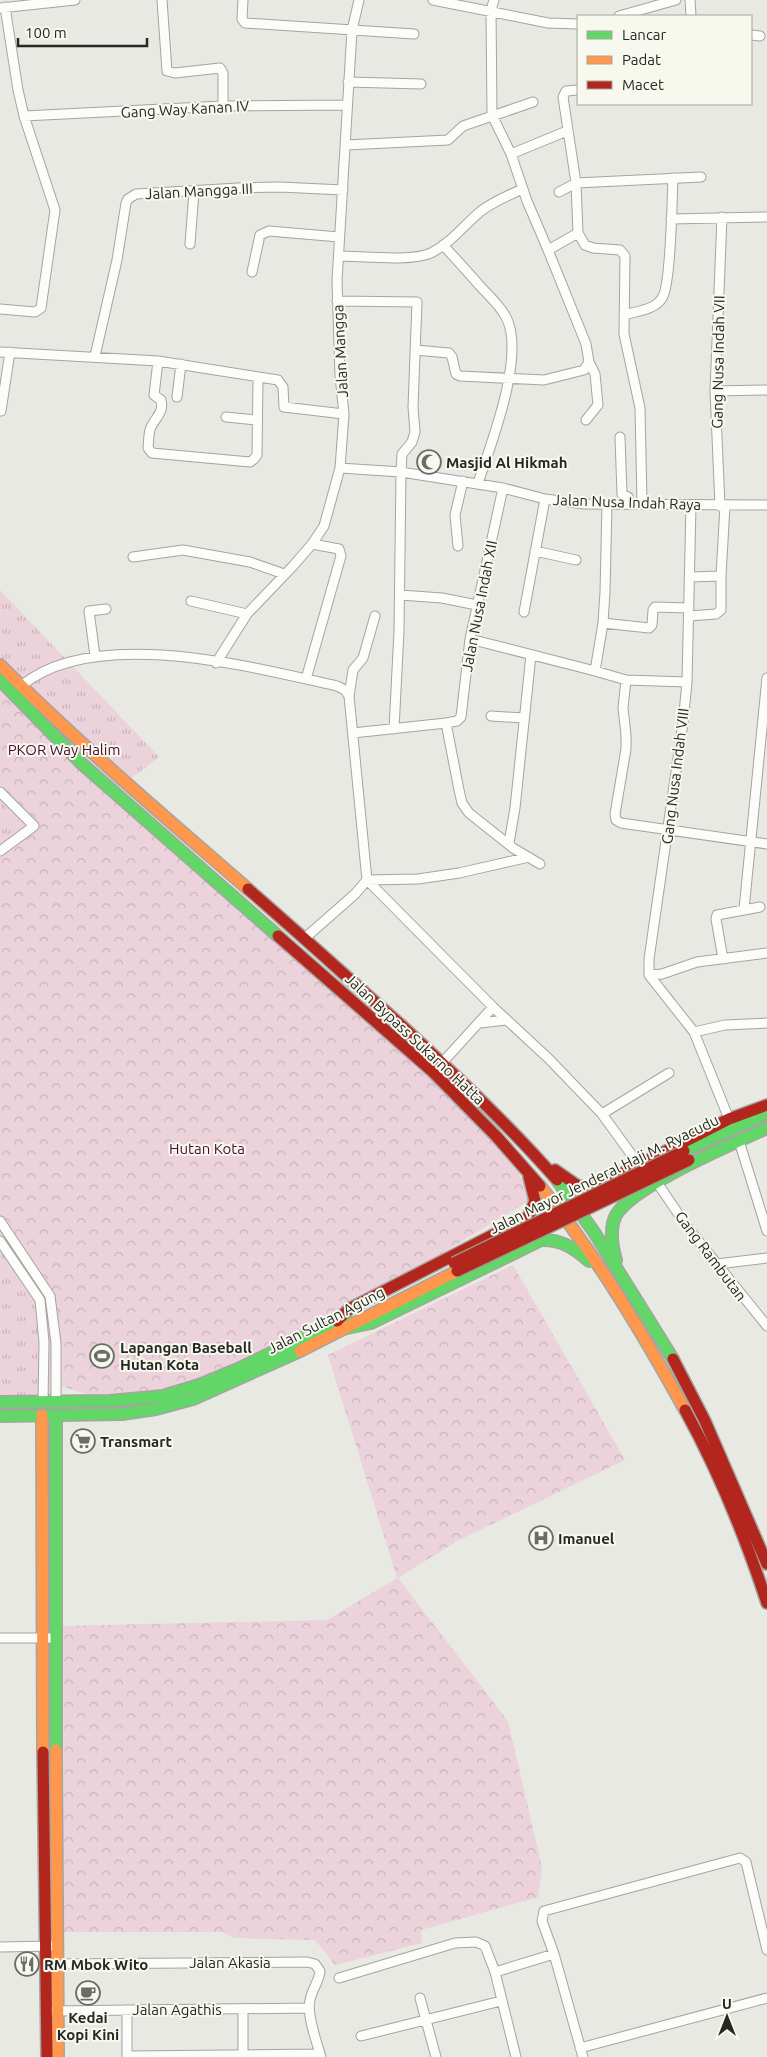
<svg xmlns="http://www.w3.org/2000/svg" width="767" height="2057" viewBox="0 0 767 2057" font-family="Ubuntu,sans-serif">
<defs>
<pattern id="grass-tufts" width="24" height="20" patternUnits="userSpaceOnUse" patternTransform="scale(1.25)"><rect width="24" height="20" fill="#ebd2db"/><path d="M3 7l-1-3M5 7V3M7 7l1-3M15 17l-1-3M17 17v-4M19 17l1-3" fill="none" stroke="#cab4bc"/></pattern>
<pattern id="forest-crowns" width="20" height="18" patternUnits="userSpaceOnUse" patternTransform="scale(1.25)"><rect width="20" height="18" fill="#ebd2db"/><path d="M2 6a3 3 0 1 1 6 0M12 15a3 3 0 1 1 6 0" fill="none" stroke="#cab4bc"/></pattern>
</defs>
<rect width="100%" height="100%" fill="#e8e9e3"/>
<!-- grass -->
<path fill="url(#grass-tufts)" d="M0 590 159 757 0 879Z
M0 1234 45 1297 55 1341V1401H0Z"/>
<!-- forest -->
<path fill="url(#forest-crowns)" d="M0 688 472 1109 515 1164 530 1200 335 1318 164 1396 110 1401 54 1384 45 1297 0 1234V849L26 829 0 801Z
M513 1265 625 1460 457 1541 398 1578 508 1721 542 1868 538 1897 421 1930 422 1943 335 1965 315 1940 235 1938 222 1932H64L63 1626 327 1620 397 1578 328 1355Z"/>
<g fill="none" stroke-linecap="round" stroke-linejoin="round">
<!-- street casing -->
<g stroke="#a4a4a0" stroke-width="11">
<path id="street" d="M162 0 167 71 175 73 220 68 223 73V106
M243 0 242 19 245 23 414 34
M433 0 548 23 578 24
M494 0 491 10 492 115 511 154 527 201 548 250
M690 0 691 16
M0 8 75 0
M619 16 676 0
M751 35 760 36
M348 82 421 84
M578 90 566 91 563 97 576 183 578 233 585 245 593 248 620 250 625 256 624 334 640 408 642 503
M24 116 223 106 346 105
M346 145 448 140 463 126 533 102
M511 154 567 131
M559 192 576 183 701 177
M671 219 767 217
M190 244 194 192
M443 245C455 258 467 271 479 285 488 295 499 304 506 317 526 355 491 444 478 483
M339 256C361 256 412 262 431 253 451 243 465 224 481 211 494 201 508 196 522 189
M252 272 260 235 269 231 339 237
M337 301 417 302 413 407 415 432 412 442 402 454 401 472 399 631 394 729
M0 309 35 312 41 308 55 210 24 116 18 90 5 7
M624 315C637 311 655 310 662 298 671 286 672 199 673 178
M415 350 449 353 452 357 456 374 460 376 544 380 584 370 589 362 586 344 548 250 578 233
M0 352 158 361 278 380 283 387 284 407 344 414
M95 356 117 260 126 203 128 199 136 194 238 188 280 187 343 190
M158 361 154 395 161 400C164 412 156 417 151 427 148 433 149 442 148 448L152 453 250 462 254 459 257 455 258 378
M715 391 767 390
M177 397 181 364
M1 411 10 352
M226 417 257 420
M586 420 598 405 595 374 589 362
M620 437 622 494 628 497V504
M340 468 401 472 503 488 545 499 584 504 767 505
M720 506 715 391 722 217
M458 546 455 515 463 481
M535 551 576 560
M133 557 183 550 250 562 284 574
M690 577 721 576 725 506
M400 595 442 598 477 605
M191 601 247 614
M524 612 545 499
M689 616 716 614 721 610V576
M603 623 649 628 652 625 653 610 655 607 689 608
M470 639 595 671 626 680 687 682
M95 656 89 611 106 609
M216 663 247 614 293 566 312 544 324 526 340 468 344 414 340 376 337 281 352 30 359 0
M595 671 603 623 605 592 607 504
M306 679 341 556 339 549 312 544
M626 680 623 708 626 735V749L615 814 616 820 621 823 767 844
M21 686C94 625 252 667 337 686L345 690 349 696 367 880 493 1007 549 1059 602 1114 639 1165
M349 696 353 670 363 658 375 616
M491 716 524 718
M446 723 459 790 462 803 469 813 513 848 540 864
M353 733 446 723 457 721 461 717 470 639 503 488
M0 792 34 826 0 851
M509 843 515 808 531 655
M744 909 767 678
M305 938 355 894 367 880 418 879 459 873 529 857
M723 959 716 919 717 915 760 907
M649 975V959L683 723 687 682 691 505
M649 975 694 1032 729 1119
M649 975 662 974 697 962 767 953
M480 1023 506 1020
M694 1032 725 1025 767 1023
M442 1063 493 1007
M602 1114 669 1073
M739 1141 767 1231
M658 1184 688 1228 767 1326
M0 1221 50 1296 56 1343V1402
M0 1241 40 1300 44 1342 43 1402
M717 1264 767 1258
M0 1638H56
M0 1947 52 1946
M51 1964 307 1962 315 1964 320 1971C319 1982 312 1989 310 2000 306 2013 317 2043 321 2057
M495 1972 554 1954
M339 1978 455 1943 476 1942 485 1946 495 1972 516 2057
M420 1998 436 2057
M243 2009V2057
M51 2011 308 2008
M361 2036 501 2001
M580 2048 767 1998
M127 2056 320 2054
M127 2057V2010
M583 2057 554 1954 542 1921 544 1911 740 1858 746 1862 767 1950"/>
</g>
<!-- fast casing -->
<g stroke="#a4a4a0" stroke-width="14">
<path id="fast" d="M0 680 81 763 278 936
M684 1151 767 1113
M557 1180 594 1232 673 1359
M616 1260C612 1246 609 1229 616 1215 634 1185 733 1144 767 1128
M342 1329 371 1323 541 1240C561 1239 574 1248 589 1261
M0 1402 110 1401 163 1396 199 1385 238 1369 345 1317
M56 1415V1750
M0 1416 122 1414 156 1409 193 1399 300 1351"/>
</g>
<!-- slow casing -->
<g stroke="#a4a4a0" stroke-width="14">
<path id="slow" d="M0 665C79 744 164 816 248 889
M540 1186C596 1255 642 1332 685 1410
M300 1351 457 1271
M42 1415 43 1752
M56 1750 58 2057"/>
</g>
<!-- jam casing -->
<g stroke="#a4a4a0" stroke-width="14">
<path id="jam" d="M248 889C300 934 350 980 401 1025 455 1075 509 1125 557 1180
M278 936 432 1071 496 1136 540 1186
M555 1170 578 1186 589 1187 619 1175 729 1119 767 1105
M337 1321 349 1309 528 1217 535 1201 529 1177
M673 1359 705 1421 767 1564
M685 1410C719 1472 745 1536 767 1603
M43 1752 47 2057"/>
</g>
<!-- street -->
<use href="#street" stroke="#fcfcfb" stroke-width="9"/>
<!-- fast -->
<use href="#fast" stroke="#63d668" stroke-width="11"/>
<!-- slow -->
<use href="#slow" stroke="#ff974d" stroke-width="11"/>
<!-- jam -->
<use href="#jam" stroke="#b3261e" stroke-width="11"/>
<!-- jam-bridge casing -->
<g stroke="#9a9b8c" stroke-width="14" stroke-linecap="butt">
<path id="jam-bridge" d="M454 1263 684 1151
M457 1271 689 1160"/>
</g>
<!-- jam-bridge -->
<use href="#jam-bridge" stroke="#b3261e" stroke-width="11"/>
</g>
<!-- icons -->
<defs>
<g id="mosque-ring" transform="scale(1.25)"><circle r="9.5" fill="#f7f8ee" stroke="#6b6c67" stroke-width="1.5"/><path d="M3.5-4.9A6 6 0 1 0 3.5 4.9A5 5 0 1 1 3.5-4.9Z" fill="#6b6c67"/></g>
<g id="stadium-ring" transform="scale(1.25)"><circle r="9.5" fill="#f7f8ee" stroke="#6b6c67" stroke-width="1.5"/><path d="M0-5a6.5 5 0 1 0 0 10a6.5 5 0 1 0 0-10ZM-3.5-1.8h7v3.6h-7Z" fill="#6b6c67"/></g>
<g id="supermarket-ring" transform="scale(1.25)"><circle r="9.5" fill="#f7f8ee" stroke="#6b6c67" stroke-width="1.5"/><path d="M-6-5.5h2.5l.6 2H6L4.5 2H-2.5L-4.4-4H-6ZM-1.5 3.2a1.3 1.3 0 1 0 .1 0ZM3 3.2a1.3 1.3 0 1 0 .1 0Z" fill="#6b6c67"/></g>
<g id="hospital-ring" transform="scale(1.25)"><circle r="9.5" fill="#f7f8ee" stroke="#6b6c67" stroke-width="1.5"/><path d="M-5-5h3v3.5h4V-5h3V5h-3V1.5h-4V5h-3Z" fill="#6b6c67"/></g>
<g id="restaurant-ring" transform="scale(1.25)"><circle r="9.5" fill="#f7f8ee" stroke="#6b6c67" stroke-width="1.5"/><path d="M-5-6h1v4h1v-4h1v4h1v-4h1v5L-1.5 .5V6h-2V.5L-5-1ZM5-6V6H3V1.5H1.5Q1.5-4 5-6Z" fill="#6b6c67"/></g>
<g id="cafe-ring" transform="scale(1.25)"><circle r="9.5" fill="#f7f8ee" stroke="#6b6c67" stroke-width="1.5"/><path d="M-5.5-4.5H6V0H3Q3 3.5 0 3.5H-2.5Q-5.5 3.5-5.5 0ZM3-3.2v2h1.7v-2ZM-6 4.5H4V6H-6Z" fill="#6b6c67"/></g>
</defs>
<g fill-rule="evenodd">
<use href="#mosque-ring" x="429" y="462"/>
<use href="#stadium-ring" x="102" y="1356"/>
<use href="#supermarket-ring" x="83" y="1441"/>
<use href="#hospital-ring" x="541" y="1538"/>
<use href="#restaurant-ring" x="27" y="1964"/>
<use href="#cafe-ring" x="88" y="1993"/>
</g>
<g text-anchor="middle" dominant-baseline="central" stroke-width="4" stroke-linejoin="round" paint-order="stroke">
<!-- street labels -->
<g font-size="15" fill="#272824" stroke="#f7f8ee">
<text transform="translate(185 109) rotate(-3)">Gang Way Kanan IV</text>
<text transform="translate(199 191) rotate(-3)">Jalan Mangga III</text>
<text transform="translate(340 351) rotate(-93)">Jalan Mangga</text>
<text transform="translate(718 362) rotate(-89)">Gang Nusa Indah VII</text>
<text transform="translate(627 502) rotate(2)">Jalan Nusa Indah Raya</text>
<text transform="translate(479 606) rotate(-79)">Jalan Nusa Indah XII</text>
<text transform="translate(675 776) rotate(-83)">Gang Nusa Indah VIII</text>
<text transform="translate(415 1039) rotate(43)">Jalan Bypass Sukarno Hatta</text>
<text transform="translate(604 1174) rotate(-26)">Jalan Mayor Jenderal Haji M. Ryacudu</text>
<text transform="translate(711 1256) rotate(53)">Gang Rambutan</text>
<text transform="translate(326 1320) rotate(-27)">Jalan Sultan Agung</text>
<text x="230" y="1962">Jalan Akasia</text>
<text x="177" y="2009">Jalan Agathis</text>
</g>
<!-- poi labels -->
<g font-size="15" font-weight="bold" fill="#272824" stroke="#f7f8ee" text-anchor="start">
<text x="446" y="462">Masjid Al Hikmah</text>
<text x="120" y="1347">Lapangan Baseball<tspan x="120" dy="17">Hutan Kota</tspan></text>
<text x="100" y="1441">Transmart</text>
<text x="558" y="1538">Imanuel</text>
<text x="44" y="1964">RM Mbok Wito</text>
<text x="88" y="2017" text-anchor="middle">Kedai<tspan x="88" dy="17">Kopi Kini</tspan></text>
</g>
<!-- park labels -->
<g font-size="15" fill="#4b0c31" stroke="#f7f8ee">
<text x="64" y="749">PKOR Way Halim</text>
<text x="207" y="1148">Hutan Kota</text>
</g>
</g>
<!-- legend -->
<rect x="577" y="15" width="175" height="90" fill="#f7f8ee" stroke="#a4a59d"/>
<rect x="587" y="31" width="25" height="8" fill="#63d668" stroke="#a4a59d"/>
<text x="622" y="40" font-size="15" fill="#272824">Lancar</text>
<rect x="587" y="56" width="25" height="8" fill="#ff974d" stroke="#a4a59d"/>
<text x="622" y="65" font-size="15" fill="#272824">Padat</text>
<rect x="587" y="81" width="25" height="8" fill="#b3261e" stroke="#a4a59d"/>
<text x="622" y="90" font-size="15" fill="#272824">Macet</text>
<!-- north arrow -->
<g transform="translate(727 2017)" stroke="#f7f8ee" stroke-width="4" paint-order="stroke">
<path d="M0-4L9 19L0 12L-9 19Z" fill="#272824"/>
<text y="-8" font-size="14" font-weight="bold" text-anchor="middle" fill="#272824">U</text>
</g>
<!-- scale -->
<path d="M18 38v8h129v-8" fill="none" stroke="#272824" stroke-width="2.5"/>
<text x="25" y="38" font-size="15" fill="#272824" stroke="#f7f8ee" stroke-width="4" paint-order="stroke">100 m</text>
</svg>
